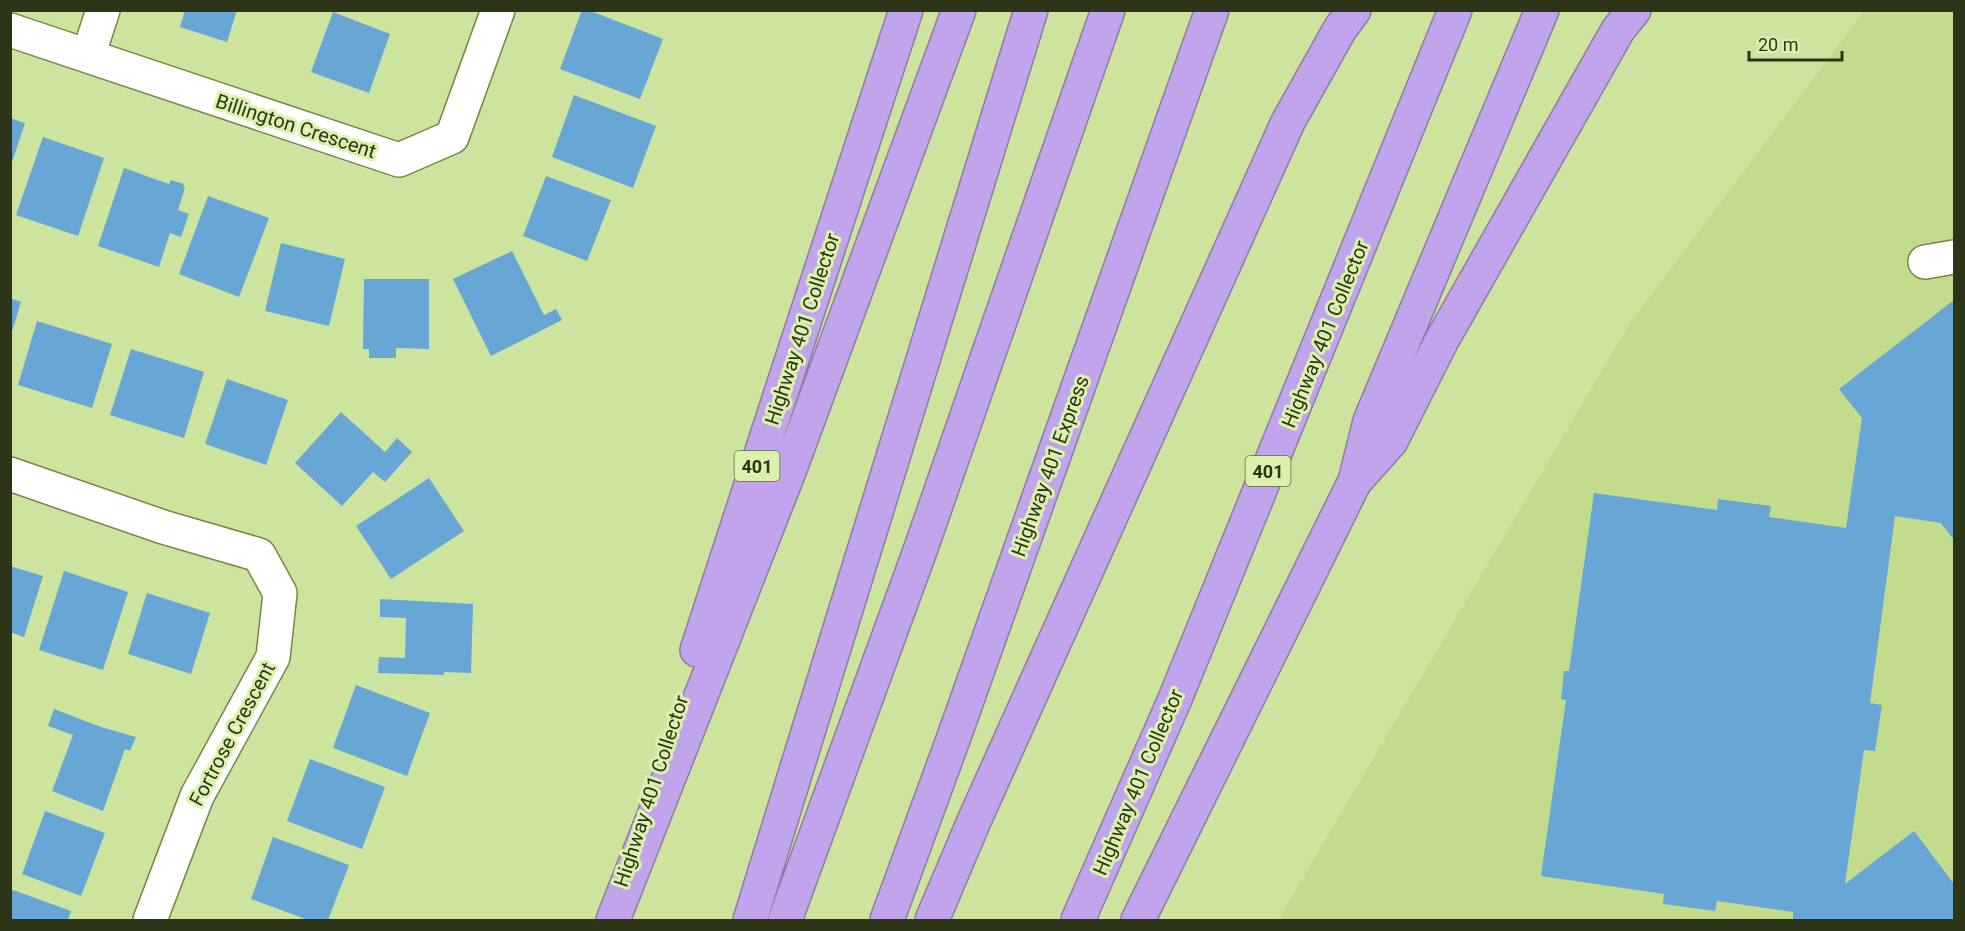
<svg xmlns="http://www.w3.org/2000/svg" width="1965" height="931" viewBox="0 0 1965 931" font-family="Roboto,sans-serif">
<rect width="100%" height="100%" fill="#cde49e"/>
<!-- built -->
<path fill="#c2db8d" d="M1864 11H1954V920H1278L1631 321Z"/>
<!-- building -->
<path fill="#68a6d6" d="M185 10H237L227 42 180 27Z
M582 10H588L663 39 640 99 560 69Z
M333 12 390 34 369 93 311 72Z
M574 95 656 126 633 188 552 157Z
M10 118 25 123 11 165H10Z
M43 137 104 158 78 236 16 215Z
M124 168 169 184 171 180 184 184 183 187 185 188 178 210 189 214 181 237 170 233 159 267 98 246Z
M546 176 611 200 587 261 523 236Z
M208 196 269 218 239 297 179 274Z
M281 243 345 259 329 326 265 311Z
M512 251 544 315 556 309 562 320 491 356 453 279Z
M364 279H429V349L396 348V358H369V349H363Z
M10 298 21 302 11 335H10Z
M1954 300V540L1941 523 1895 516 1870 703 1882 705 1875 751 1864 750 1845 884 1914 831 1954 884V920H1793V912L1717 901 1715 911 1663 904 1664 894 1541 876 1566 700 1561 699 1564 671H1569L1594 493 1717 510 1718 499 1771 506 1769 517 1846 528 1862 418 1839 389Z
M37 321 112 344 92 408 18 385Z
M131 349 204 372 184 438 110 415Z
M227 379 288 400 266 465 205 444Z
M341 412 385 452 397 438 412 452 385 482 373 472 342 506 295 463Z
M429 478 464 531 391 579 356 526Z
M10 566 43 576 24 637 10 632Z
M64 571 128 592 103 670 39 650Z
M147 593 210 613 191 674 128 654Z
M380 599 473 604 471 673 444 672V675L378 673 379 657 405 658 406 618 380 617Z
M356 685 430 713 407 776 333 748Z
M54 709 101 727 136 737 130 751 125 749 103 811 52 791 73 735 48 726Z
M310 759 385 787 362 849 287 821Z
M45 811 105 833 81 896 22 874Z
M273 837 349 865 328 920H308L251 899Z
M10 889 71 911 68 920H10Z"/>
<g fill="none" stroke-linecap="round" stroke-linejoin="round">
<!-- minor casing -->
<g stroke="#758946" stroke-width="36">
<path id="minor" d="M10 30 399 160 452 137 498 10
M88 56 103 10
M1925 262 1954 257
M10 474 163 527 259 555 280 593 273 657 197 796 150 920"/>
</g>
<!-- highway casing -->
<g stroke="#8d7da2" stroke-width="36">
<path id="highway" d="M1358 478 1391 441 1442 340 1618 30 1634 10
M697 650 906 10
M613 920 790 469 959 10
M750 920 1031 10
M785 920 921 548 1108 10
M887 920 955 734 1212 10
M932 920 974 821 1288 122 1340 29 1354 10
M1078 920 1175 699 1455 10
M1138 920 1355 481 1370 421 1542 10"/>
</g>
<!-- minor -->
<use href="#minor" stroke="#fff" stroke-width="33"/>
<!-- highway -->
<use href="#highway" stroke="#c1a4eb" stroke-width="33"/>
</g>
<g text-anchor="middle" dominant-baseline="central" stroke-width="6" stroke-linejoin="round" paint-order="stroke">
<!-- shield labels -->
<g fill="#daf2ab" stroke="#616e45" stroke-width="1.5">
<rect x="734.5" y="451" width="45" height="30" rx="4.5"/>
<rect x="1245.5" y="456" width="45" height="30" rx="4.5"/>
</g>
<g font-size="18" font-weight="bold" fill="#2d3519">
<text x="757" y="466">401</text>
<text x="1268" y="471">401</text>
</g>
<!-- street labels -->
<g font-size="20" fill="#2d3519" stroke="#daf2ab">
<text transform="translate(296 126) rotate(18)">Billington Crescent</text>
<text transform="translate(802 329) rotate(-72)">Highway 401 Collector</text>
<text transform="translate(1325 334) rotate(-68)">Highway 401 Collector</text>
<text transform="translate(1050 466) rotate(-70)">Highway 401 Express</text>
<text transform="translate(232 734) rotate(-62)">Fortrose Crescent</text>
<text transform="translate(1138 782) rotate(-67)">Highway 401 Collector</text>
<text transform="translate(651 791) rotate(-72)">Highway 401 Collector</text>
</g>
</g>
<!-- border -->
<rect width="1965" height="931" fill="none" stroke="#2d3519" stroke-width="24"/>
<!-- scale -->
<path d="M1749 51v9h93v-9" fill="none" stroke="#2d3519" stroke-width="3"/>
<text x="1758" y="51" font-size="18" fill="#2d3519" stroke="#daf2ab" stroke-width="4.5" paint-order="stroke">20 m</text>
</svg>
